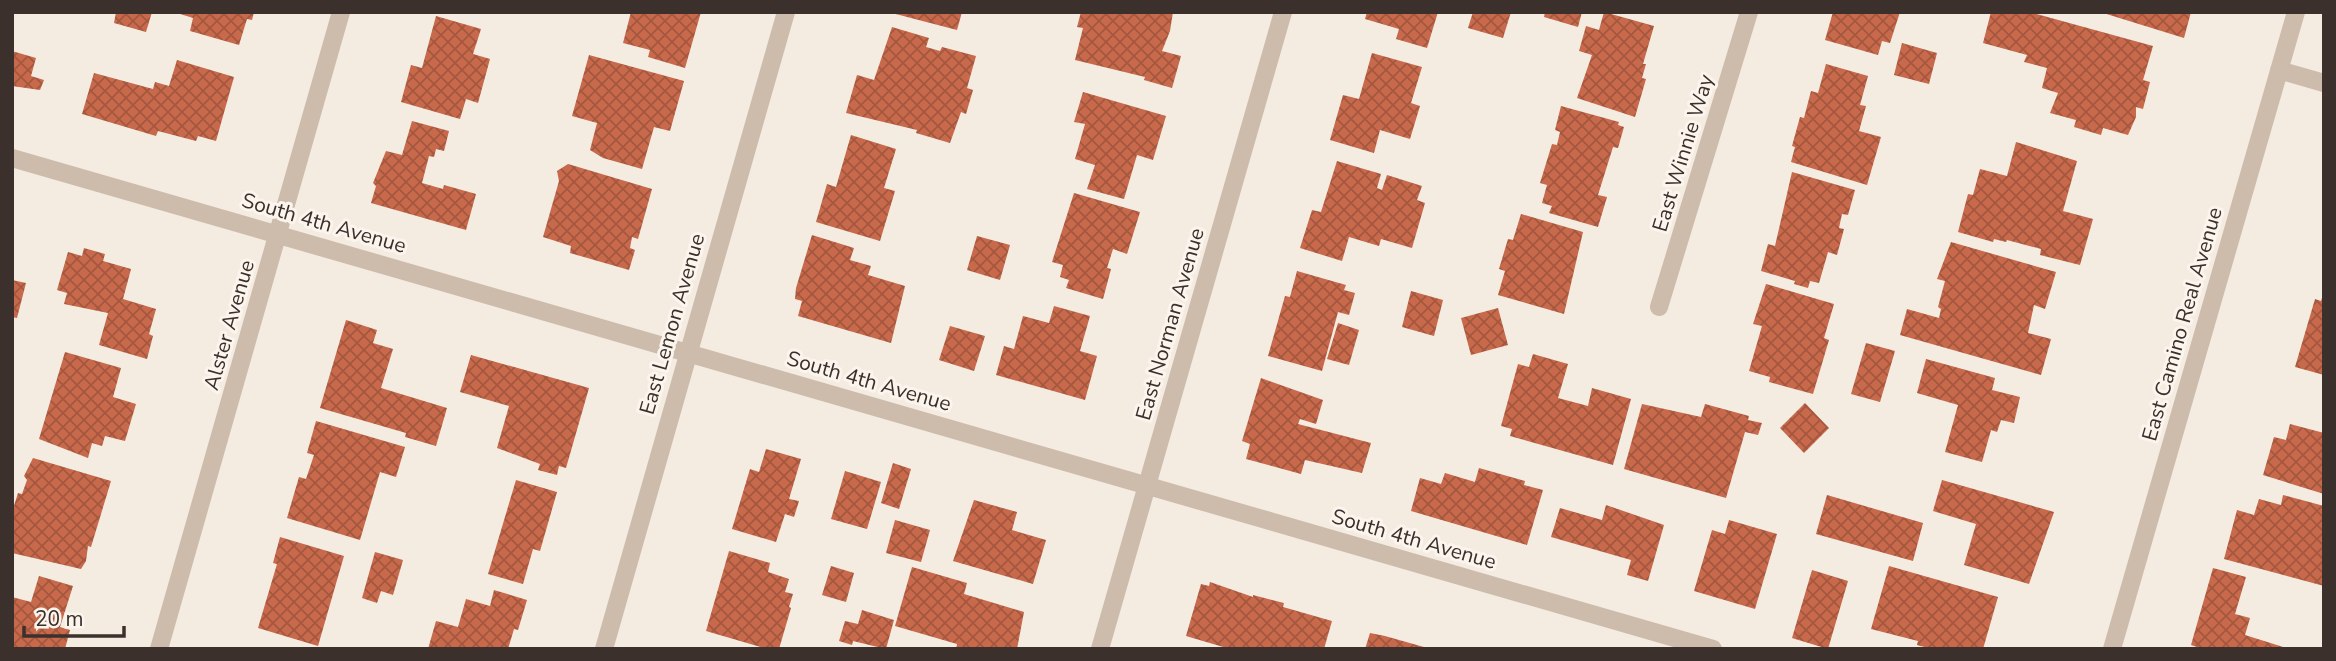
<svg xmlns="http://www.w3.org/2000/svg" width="2336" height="661" viewBox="0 0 2336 661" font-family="'Nunito Sans',sans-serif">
<defs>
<pattern id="building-cross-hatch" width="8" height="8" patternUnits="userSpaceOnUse" patternTransform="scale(1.75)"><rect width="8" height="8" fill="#c8694b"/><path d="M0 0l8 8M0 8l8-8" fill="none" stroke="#a4573f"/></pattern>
</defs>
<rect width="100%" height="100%" fill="#f4ebe1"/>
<!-- building -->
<path fill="url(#building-cross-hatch)" d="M116 12H152L146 32 114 23Z
M174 12H254L252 20 247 19 239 45 190 31 193 18Z
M631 12H701L685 68 648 57 650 50 623 43Z
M888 12H962L957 30Z
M1081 12H1173L1170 31 1162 51 1181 56 1172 88 1144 80 1145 77 1075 60 1083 28 1077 27Z
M1367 12H1438L1427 48 1396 39 1399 29 1365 19Z
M1473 12H1511L1503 38 1468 28Z
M1545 12H1582L1578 27 1544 17Z
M1604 12 1654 26 1643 64H1646L1642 78 1646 79 1635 117 1577 98 1592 55 1579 51 1586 26 1599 30Z
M1833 12H1900L1890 43 1882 41 1878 55 1825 40Z
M1991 12H2029L2153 46 2143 80 2150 82 2143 109 2136 107V117L2128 135 2103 128 2101 135 2074 127 2076 120 2050 113 2058 93 2042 88 2047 68 2024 62 2027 55 1983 43Z
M2100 12H2191L2184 38Z
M436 16 481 29 473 54 490 59 478 103 466 99 460 119 401 102 411 65 422 68Z
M892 27 929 38 926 47 940 51 942 47 976 56 967 88 973 90 966 114 961 112 950 143 916 133 917 130 846 113 857 75 874 80Z
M1902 43 1937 53 1929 84 1894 75Z
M12 51 36 58 31 76 44 80 40 90 12 86Z
M1372 53 1422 67 1411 103 1420 106 1410 139 1380 130 1374 153 1330 140 1343 95 1359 99Z
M589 55 684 81 670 131 654 127 642 169 603 158 590 150 597 123 572 116Z
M177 60 234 77 216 141 198 136 196 141 158 131 156 136 82 114 94 73 153 89 155 82 169 86Z
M1826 64 1868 76 1860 105 1866 106 1859 131 1881 137 1867 185 1791 162 1795 147 1792 146 1800 117 1804 118 1811 91 1818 93Z
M1083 92 1166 116 1153 160 1137 155 1124 199 1087 189 1095 165 1075 159 1085 124 1074 122Z
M1561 106 1619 122 1618 125 1624 127 1618 148 1613 147 1598 195 1607 197 1598 227 1549 213 1552 206 1542 203 1547 185 1540 183 1552 144 1557 145 1560 132 1555 130Z
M412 121 449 131 444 151 436 149 434 157 429 156 422 183 443 189 444 185 476 194 466 230 371 203 376 186 373 183 386 151 402 155Z
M851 135 896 149 884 188 895 191 880 241 816 222 827 184 836 187Z
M2016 142 2077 161 2063 211 2093 219 2080 265 2040 255 2041 249 2007 240 2006 242 1994 239 1993 242 1958 232 1968 194 1973 195 1980 169 2007 176Z
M1337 161 1381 174 1377 188 1382 190 1387 175 1422 186 1417 200 1425 203 1412 248 1381 239 1379 246 1349 237 1342 261 1300 248 1312 210 1321 212Z
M568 164 652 189 638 239 632 237 630 248 635 250 629 270 570 253 571 246 543 237 559 181 557 171Z
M1792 172 1855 190 1848 215 1842 214 1839 228 1844 229 1837 255 1828 252 1819 283 1810 281 1808 288 1794 284 1795 281 1761 271 1768 244 1775 246Z
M1074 193 1140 212 1127 254 1113 249 1107 268 1111 269 1103 299 1066 288 1069 280 1060 277 1063 265 1052 262Z
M1521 214 1583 232 1564 314 1498 295 1505 271 1499 269 1508 239 1513 240Z
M812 235 854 248 850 260 871 266 868 275 905 286 891 343 798 316 802 301 795 299 796 288Z
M977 236 1010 245 1000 280 967 270Z
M1951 242 2056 272 2045 309 2034 305 2028 333 2051 339 2041 375 1900 335 1907 309 1939 318 1941 309 1938 307 1945 281 1937 279Z
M84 248 105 254 103 261 131 269 123 299 156 309 149 334 153 336 147 359 99 345 108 313 64 304 67 293 57 290 68 252 82 256Z
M1297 271 1346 285 1344 290 1355 293 1349 315 1338 312 1322 371 1268 356 1285 296 1290 297Z
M12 280 26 283 17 318 12 317Z
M1766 284 1834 304 1824 338 1829 340 1813 394 1769 382 1770 377 1749 371 1762 326 1753 324Z
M1411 291 1443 300 1434 336 1402 327Z
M2324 292V375L2295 367 2315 299 2321 301Z
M1054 306 1090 316 1080 351 1097 356 1085 400 996 375 1004 346 1014 349 1023 316 1049 323Z
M1498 308 1508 345 1471 355 1461 318Z
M346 320 377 330 373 343 393 349 381 388 447 408 436 446 405 437 406 433 320 408Z
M1338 323 1359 330 1349 365 1327 359Z
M950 326 985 336 974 371 939 360Z
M1866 343 1895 351 1880 402 1851 394Z
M65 352 121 368 113 397 136 404 125 441 105 436 102 446 92 443 88 458 39 439Z
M1533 354 1568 364 1558 398 1588 406 1592 388 1631 399 1613 465 1510 436 1512 429 1501 426 1518 364 1529 367Z
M471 355 589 388 566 468 559 466 557 475 538 470 540 464 497 448 509 406 460 392Z
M1926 359 1995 378 1992 390 2020 397 2014 423 2001 420 1997 432 1991 430 1982 462 1945 452 1958 405 1917 393Z
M1261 378 1323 400 1316 424 1300 419 1298 424 1371 443 1362 473 1305 460 1301 474 1246 459 1250 444 1242 441Z
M1805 403 1829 428 1804 453 1780 428Z
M1642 404 1701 417 1705 404 1749 416 1748 420 1762 423 1758 435 1745 432 1726 498 1624 469Z
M316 421 405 447 396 477 380 472 360 540 287 518 299 477 306 479 314 455 307 453Z
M2290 424 2324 433V494L2263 475 2274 437 2286 440Z
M766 449 801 459 789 499 799 501 794 517 785 514 776 542 732 529 750 469 759 472Z
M33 458 111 481 91 547 88 546 86 561 81 569 12 553V512L18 493 22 494 27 480 24 476Z
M893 463 911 469 899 509 881 503Z
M1479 468 1525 481 1524 485 1543 490 1527 545 1411 511 1420 478 1441 484 1445 473 1475 482Z
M845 471 881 482 867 529 831 519Z
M516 480 557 492 540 551 533 549 523 584 488 574Z
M1942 480 2054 512 2029 584 1964 565 1976 524 1933 511Z
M1827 495 1923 523 1913 561 1816 534Z
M2283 495 2324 506V586L2224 559 2237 510 2254 515 2259 499 2281 505Z
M974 500 1017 512 1012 530 1046 540 1033 584 953 561Z
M1606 505 1664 525 1648 581 1627 575 1631 560 1551 537 1560 508 1602 520Z
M895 520 930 530 921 562 886 553Z
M1729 520 1777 534 1755 609 1694 591 1712 530 1725 534Z
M280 537 344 556 318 646 258 628 277 564 273 563Z
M729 551 770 563 768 572 789 579 785 592 793 594 789 607 791 608 779 649H767L706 631Z
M375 552 403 560 393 595 381 591 377 603 362 598Z
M831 566 854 573 846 602 822 595Z
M1889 566 1998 597 1983 649H1932L1917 645 1918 641 1871 629Z
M912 567 967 583 964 594 1024 612 1017 649H956L957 644 895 626Z
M2213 568 2246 577 2235 614 2250 618 2245 635 2290 649H2203L2191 645Z
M1812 570 1848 581 1828 649 1792 638Z
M39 576 73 586 60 627 70 630 65 649H12V597L31 602Z
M1210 582 1253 597V595L1284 603 1283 607 1332 621 1324 649H1230L1186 636 1201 584 1209 586Z
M494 590 527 600 518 630 514 629 508 649H428L436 621 458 627 466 599 490 606Z
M862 610 894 620 886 649 853 641 852 645 839 641 845 621 858 624Z
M1370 633 1385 636 1431 649H1365Z"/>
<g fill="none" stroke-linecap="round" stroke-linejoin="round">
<!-- minor -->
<path stroke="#cdbbac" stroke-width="18" d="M2279 70 2324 83
M12 158 1713 649
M1659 307 1749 12
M159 649 341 12
M604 649 786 12
M1100 649 1283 12
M2112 649 2296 12"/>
</g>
<g text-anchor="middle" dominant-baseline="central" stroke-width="6" stroke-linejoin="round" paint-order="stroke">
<!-- street labels -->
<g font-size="21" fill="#3b302b" stroke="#fbf5ee">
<text transform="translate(1683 153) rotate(-73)">East Winnie Way</text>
<text transform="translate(324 223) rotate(16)">South 4th Avenue</text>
<text transform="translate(672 324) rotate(-74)">East Lemon Avenue</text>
<text transform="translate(1170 324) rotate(-74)">East Norman Avenue</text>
<text transform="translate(2182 324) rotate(-74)">East Camino Real Avenue</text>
<text transform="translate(229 325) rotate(-74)">Alster Avenue</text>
<text transform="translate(869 381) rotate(16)">South 4th Avenue</text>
<text transform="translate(1414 539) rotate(16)">South 4th Avenue</text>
</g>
</g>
<!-- border -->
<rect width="2336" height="661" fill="none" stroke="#3b302b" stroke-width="28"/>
<!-- scale -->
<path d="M24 626v10h100v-10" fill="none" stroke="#3b302b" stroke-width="3.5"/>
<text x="35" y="626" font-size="21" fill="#3b302b" stroke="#fbf5ee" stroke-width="5" paint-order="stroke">20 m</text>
</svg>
